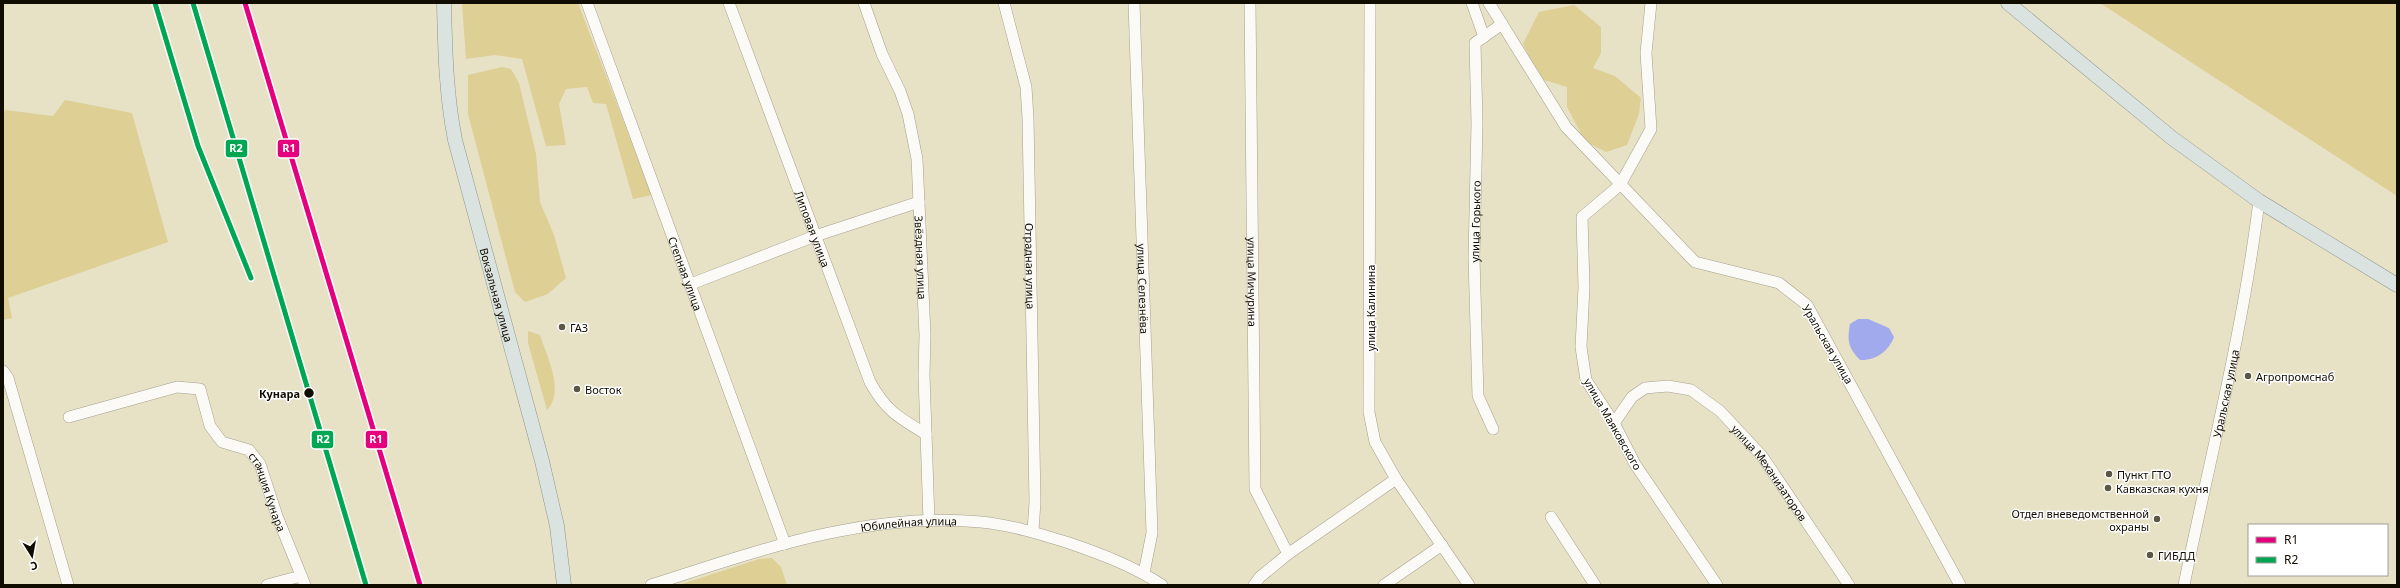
<svg xmlns="http://www.w3.org/2000/svg" width="2400" height="588" viewBox="0 0 2400 588" font-family="'Noto Sans',sans-serif">
<rect width="100%" height="100%" fill="#e7e1c6"/>
<!-- green -->
<path fill="#decf95" d="M462 3H578L652 195 633 199 606 104 593 103 587 87 566 89 559 104 566 145 546 146 522 59 495 55 466 59Z
M2100 3H2397V196Z
M1574 5 1601 27V53L1593 68 1615 76 1641 98 1639 114 1627 145 1606 152 1585 141 1567 107V87L1541 79 1523 44 1539 12Z
M502 67 511 69 519 83 536 154 540 202 554 235 566 278 548 294 525 302 515 292 468 114V75Z
M65 100 132 113 168 242 8 298 12 318 3 320V115L5 110 53 116Z
M528 331 540 335C547 357 565 391 547 410L528 343Z
M772 558 781 567 787 585H679L759 559Z"/>
<!-- water -->
<path fill="#a2aaee" d="M1858 319H1868L1889 328 1894 337C1889 351 1875 361 1860 360 1848 348 1847 340 1850 324Z"/>
<g fill="none" stroke-linecap="round" stroke-linejoin="round">
<!-- minor casing -->
<g stroke="#a5a08c" stroke-width="12">
<g id="minor">
<path id="s1" d="M587 3 785 544"/>
<path id="s2" d="M729 3 870 382C886 411 898 417 926 434"/>
<path id="s3" d="M864 3 882 54 900 91 908 114 917 159 925 335 924 375 929 521"/>
<path id="s4" d="M1004 3 1026 87 1028 118 1035 502 1033 531"/>
<path id="s5" d="M1134 3 1152 533 1144 573"/>
<path id="s6" d="M1250 3 1255 489 1288 554"/>
<path d="M1370 3 1369 412 1375 442 1396 479 1469 585"/>
<path d="M1472 3 1484 37"/>
<path d="M1489 3 1566 127 1695 262 1779 283 1807 305 1960 585"/>
<path d="M1651 3 1646 53 1651 129 1620 185 1582 217 1584 287 1581 347 1586 380 1614 423 1635 464 1717 585"/>
<path d="M691 284 815 236 919 202"/>
<path d="M3 371 8 378 68 585"/>
<path id="s7" d="M69 417 177 387 200 389 210 426 222 442 249 450 260 464 277 516 305 585"/>
<path id="s8" d="M1614 423 1632 397 1645 388 1668 386 1691 390 1720 411 1762 456 1849 585"/>
<path id="s9" d="M1493 429 1478 396 1474 258 1477 123 1475 43 1502 24"/>
<path d="M1551 517 1595 585"/>
<path d="M267 585 301 576"/>
<path id="s10" d="M651 585C757 551 868 511 981 522 1011 525 1040 534 1069 543 1101 554 1133 566 1162 585"/>
<path d="M1254 585 1260 577 1288 554 1396 479"/>
<path d="M1384 585 1442 545"/>
<path id="s11" d="M2184 585C2210 458 2243 331 2259 201"/>
</g>
</g>
<!-- major casing -->
<g stroke="#8d988e" stroke-width="15">
<g id="major">
<path id="s12" d="M444 3C445 49 446 94 455 140L542 461 557 526 564 585"/>
<path d="M2008 3 2172 138 2259 201 2397 285"/>
</g>
</g>
<!-- minor -->
<use href="#minor" stroke="#fbfaf6" stroke-width="11"/>
<!-- major -->
<use href="#major" stroke="#dbe3e0" stroke-width="14"/>
<!-- rail-1 casing -->
<g stroke="#fff" stroke-width="8">
<path id="rail-1" d="M245 3 420 585"/>
</g>
<!-- rail-2 casing -->
<g stroke="#fff" stroke-width="8">
<path id="rail-2" d="M155 3 198 146 251 278
M193 3 366 585"/>
</g>
<!-- rail-1 -->
<use href="#rail-1" stroke="#e5007d" stroke-width="5"/>
<!-- rail-2 -->
<use href="#rail-2" stroke="#00a651" stroke-width="5"/>
</g>
<!-- markers -->
<g fill="#5c5745" stroke="#fff" stroke-width="1.5">
<circle cx="562" cy="327" r="4"/>
<circle cx="2248" cy="376" r="4"/>
<circle cx="577" cy="389" r="4"/>
<circle cx="2109" cy="474" r="4"/>
<circle cx="2108" cy="488" r="4"/>
<circle cx="2157" cy="519" r="4"/>
<circle cx="2150" cy="555" r="4"/>
</g>
<circle fill="#110c00" stroke="#fff" stroke-width="1.5" cx="309" cy="393" r="5.5"/>
<g text-anchor="middle" dominant-baseline="central" stroke-width="3" stroke-linejoin="round" paint-order="stroke">
<!-- street labels -->
<g font-size="11" fill="#110c00" stroke="#fff">
<text stroke="none"><textPath href="#s9" startOffset="211">улица Горького</textPath></text>
<text stroke="none"><textPath href="#s2" startOffset="241">Липовая улица</textPath></text>
<text stroke="none"><textPath href="#s3" startOffset="264">Звёздная улица</textPath></text>
<text stroke="none"><textPath href="#s4" startOffset="266">Отрадная улица</textPath></text>
<text stroke="none"><textPath href="#s1" startOffset="288">Степная улица</textPath></text>
<text stroke="none"><textPath href="#s6" startOffset="279">улица Мичурина</textPath></text>
<text stroke="none"><textPath href="#s5" startOffset="286">улица Селезнёва</textPath></text>
<text stroke="none"><textPath href="#s12" startOffset="298">Вокзальная улица</textPath></text>
<text transform="translate(1370 308) rotate(-90)">улица Калинина</text>
<text transform="translate(1828 344) rotate(60)">Уральская улица</text>
<text stroke="none"><textPath href="#s11" startOffset="196">Уральская улица</textPath></text>
<text transform="translate(1613 424) rotate(60)">улица Маяковского</text>
<text stroke="none"><textPath href="#s8" startOffset="209">улица Механизаторов</textPath></text>
<text stroke="none"><textPath href="#s7" startOffset="268">станция Кунара</textPath></text>
<text stroke="none"><textPath href="#s10" startOffset="266">Юбилейная улица</textPath></text>
</g>
<!-- poi labels -->
<g font-size="11" fill="#110c00" stroke="#fff" text-anchor="start">
<text x="570" y="327">ГАЗ</text>
<text x="2256" y="376">Агропромснаб</text>
<text x="585" y="389">Восток</text>
<text x="2117" y="474">Пункт ГТО</text>
<text x="2116" y="488">Кавказская кухня</text>
<text x="2149" y="513" text-anchor="end">Отдел вневедомственной<tspan x="2149" dy="13">охраны</tspan></text>
<text x="2158" y="555">ГИБДД</text>
</g>
<!-- stop labels -->
<g font-size="11" font-weight="bold" fill="#110c00" stroke="#fff" text-anchor="end">
<text x="300" y="393">Кунара</text>
</g>
</g>
<g stroke="#fff" stroke-width="1.5">
<rect x="225" y="139" width="23" height="19" rx="4" fill="#00a651"/>
<rect x="277" y="139" width="23" height="19" rx="4" fill="#e5007d"/>
<rect x="311" y="430" width="23" height="19" rx="4" fill="#00a651"/>
<rect x="365" y="430" width="23" height="19" rx="4" fill="#e5007d"/>
</g>
<g font-size="11" text-anchor="middle" font-weight="bold" fill="#fff">
<text x="236" y="152">R2</text>
<text x="289" y="152">R1</text>
<text x="323" y="443">R2</text>
<text x="376" y="443">R1</text>
</g>
<!-- border -->
<rect width="2400" height="588" fill="none" stroke="#110c00" stroke-width="8"/>
<!-- legend -->
<rect x="2248" y="524" width="140" height="52" fill="#ffffff" stroke="#a09e99"/>
<rect x="2256" y="537" width="20" height="6" fill="#e5007d" stroke="#a09e99"/>
<text x="2284" y="544" font-size="12" fill="#110c00">R1</text>
<rect x="2256" y="557" width="20" height="6" fill="#00a651" stroke="#a09e99"/>
<text x="2284" y="564" font-size="12" fill="#110c00">R2</text>
<!-- north arrow -->
<g transform="translate(32 556) rotate(169)" stroke="#ffffff" stroke-width="3" paint-order="stroke">
<path d="M0-3L7 15L0 10L-7 15Z" fill="#110c00"/>
<text y="-6" font-size="11" font-weight="bold" text-anchor="middle" fill="#110c00">С</text>
</g>
</svg>
